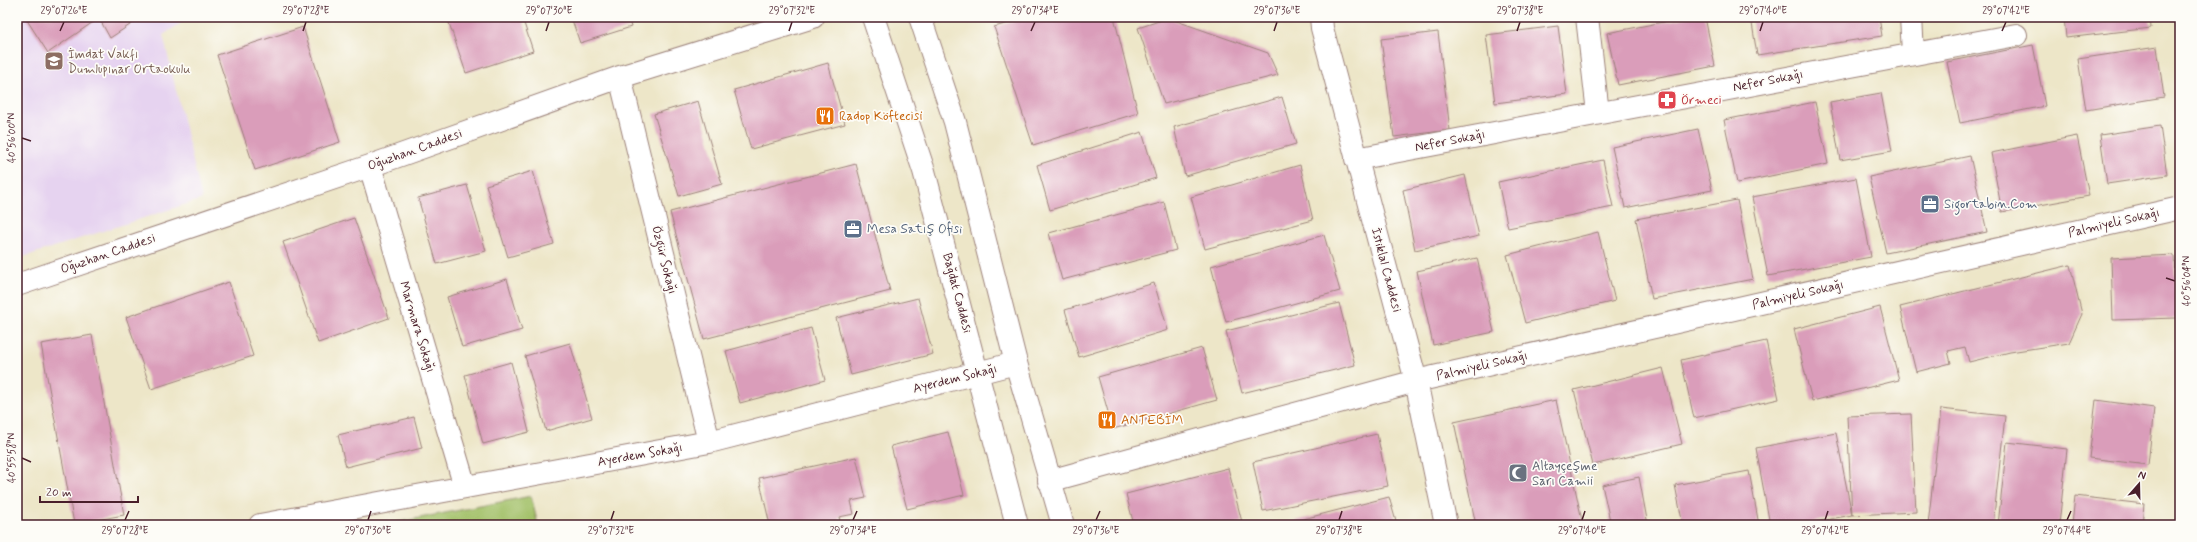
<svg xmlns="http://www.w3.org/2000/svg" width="2197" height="542" viewBox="0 0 2197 542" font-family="Mynerve,sans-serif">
<rect width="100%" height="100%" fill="#fdfcf7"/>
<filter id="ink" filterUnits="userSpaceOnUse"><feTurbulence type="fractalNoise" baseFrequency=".025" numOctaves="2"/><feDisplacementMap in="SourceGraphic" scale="8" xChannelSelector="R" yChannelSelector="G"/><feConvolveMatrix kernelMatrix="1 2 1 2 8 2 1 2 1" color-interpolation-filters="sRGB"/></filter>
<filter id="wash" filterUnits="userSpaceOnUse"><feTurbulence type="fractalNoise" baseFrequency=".012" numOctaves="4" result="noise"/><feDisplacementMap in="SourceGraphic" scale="16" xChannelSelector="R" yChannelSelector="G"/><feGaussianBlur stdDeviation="0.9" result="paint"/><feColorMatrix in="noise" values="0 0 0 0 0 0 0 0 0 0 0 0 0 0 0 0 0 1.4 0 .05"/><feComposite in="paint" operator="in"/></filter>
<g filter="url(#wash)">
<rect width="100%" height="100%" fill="#ede6c8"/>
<!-- built -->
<path fill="#e6d3f0" d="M17 17H190L163 35 202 199 17 259Z"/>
<!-- green -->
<path fill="#a3c169" stroke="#76704a" d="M531 496 538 525H384Z"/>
<g id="blocks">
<!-- building -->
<path fill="#da9dba" d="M25 17H142L110 38 99 18 48 53Z
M447 17H522L533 51 466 73Z
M571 17H628L631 27 580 43Z
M1031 17H1114L1138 113 1033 145 994 27Z
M1689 17H1705L1715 66 1618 85 1607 33Z
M1751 17H1879L1882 36 1757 55Z
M2064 17H2150L2151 28 2066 38Z
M1168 18 1268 53 1278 75 1164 104 1138 28Z
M1558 26 1567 94 1495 103 1486 35Z
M303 27 340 142 255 170 217 55Z
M1438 32 1450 130 1394 137 1381 39Z
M2033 45 2045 106 1960 123 1947 62Z
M2157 47 2164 97 2086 110 2078 59Z
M828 63 845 124 751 149 734 90Z
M1881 93 1892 151 1840 160 1830 102Z
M1282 97 1296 144 1185 176 1174 127Z
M698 101 722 184 679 196 654 114Z
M1815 102 1828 164 1737 183 1724 120Z
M2160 126 2167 175 2107 184 2100 135Z
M1698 129 1712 190 1625 208 1612 147Z
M1142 132 1156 178 1050 210 1037 165Z
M2077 136 2089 196 2002 212 1991 153Z
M1970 156 1987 232 1886 253 1869 177Z
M1603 160 1613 207 1508 228 1498 182Z
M856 164 890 291 704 339 670 212Z
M1300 165 1313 220 1205 249 1191 197Z
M533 171 554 244 508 257 486 185Z
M1465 175 1479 236 1415 250 1403 190Z
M1856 178 1871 257 1768 276 1752 197Z
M467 185 486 251 437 264 418 198Z
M1737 200 1753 279 1652 299 1636 219Z
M1164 202 1176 250 1062 280 1049 233Z
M354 218 389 318 318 343 283 242Z
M1598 232 1615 301 1525 323 1507 255Z
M1324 235 1340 291 1226 322 1211 266Z
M2174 255 2177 318 2113 320 2111 258Z
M1477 258 1494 332 1433 345 1417 271Z
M2070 265 2082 314 2069 343 2010 352 1969 362 1965 347 1948 351 1951 363 1916 372 1900 307Z
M507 279 522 330 462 347 447 297Z
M229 282 253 356 151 389 126 317Z
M1154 283 1168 330 1079 357 1065 310Z
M918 298 933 354 851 375 836 318Z
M1339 303 1355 365 1242 393 1226 331Z
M1880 307 1899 380 1812 401 1794 329Z
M811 328 825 380 740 403 726 351Z
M92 335 124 515 74 524 41 344Z
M1766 341 1779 399 1694 418 1681 360Z
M570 343 592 418 546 431 525 356Z
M1202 348 1217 400 1113 429 1098 377Z
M511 362 529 432 483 444 465 375Z
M1663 368 1682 444 1593 465 1574 390Z
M1556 400 1583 525H1476L1454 422Z
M2096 400 2154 408 2148 465 2089 458Z
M1941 409 2005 416 1993 525H1928Z
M1911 414 1916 512 1852 515 1847 416Z
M414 417 422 448 346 467 338 435Z
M948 432 964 495 907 509 891 446Z
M1836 433 1852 515 1798 525H1770L1756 448Z
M1377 434 1388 486 1263 511 1253 462Z
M2007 442 2067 449 2059 525H1998Z
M856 457 866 498 851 501 854 514 839 517 841 525H770L759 478Z
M1228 468 1242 522 1231 525H1134L1126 494Z
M1749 471 1759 525H1683L1675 485Z
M1639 477 1648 525H1611L1602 485Z
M2075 496 2144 504 2142 525H2072Z
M1389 497 1397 525H1284V524Z"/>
</g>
</g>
<g filter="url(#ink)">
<use href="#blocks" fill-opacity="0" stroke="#9c827a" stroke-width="1"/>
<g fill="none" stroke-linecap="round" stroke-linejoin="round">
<!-- minor casing -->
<g stroke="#9c827a" stroke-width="24">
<path id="minor" d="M1321 17 1322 28 1416 381 1446 525
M1587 17 1598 113
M1911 17 1913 53
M620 77 709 442
M1356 159 2016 35
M370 166 465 487
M17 285 370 166 620 77 813 17
M1049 481 1416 381 2180 208
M260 525 709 442 1016 363"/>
</g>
<!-- major casing -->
<g stroke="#9c827a" stroke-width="24">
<path id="major" d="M873 17 924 171 1017 525
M920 17 955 122 1016 363 1063 525"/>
</g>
<!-- minor -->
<use href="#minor" stroke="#fff" stroke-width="22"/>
<!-- major -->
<use href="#major" stroke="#fff" stroke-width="22"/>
</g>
</g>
<!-- ticks -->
<path fill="none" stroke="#4a1f2b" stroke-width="1.5" d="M60 31 64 22M303 31 306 22M546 31 549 22M789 31 792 22M1031 31 1035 22M1274 31 1277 22M1517 31 1520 22M1760 31 1763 22M2002 31 2006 22M22 138 31 141M2166 278 2175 281M22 458 31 462M125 520 129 511M368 520 371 511M611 520 614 511M853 520 857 511M1096 520 1100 511M1339 520 1342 511M1582 520 1585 511M1825 520 1828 511M2067 520 2071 511"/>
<!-- icons -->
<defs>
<g id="school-square" transform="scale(1)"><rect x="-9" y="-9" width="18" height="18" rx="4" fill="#8d6e63" stroke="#fdfcf7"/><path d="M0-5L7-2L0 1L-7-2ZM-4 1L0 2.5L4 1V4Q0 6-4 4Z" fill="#fff"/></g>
<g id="pharmacy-square" transform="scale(1)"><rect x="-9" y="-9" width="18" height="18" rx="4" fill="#e0444e" stroke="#fdfcf7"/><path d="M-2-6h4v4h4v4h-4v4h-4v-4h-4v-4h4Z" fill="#fff"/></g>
<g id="restaurant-square" transform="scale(1)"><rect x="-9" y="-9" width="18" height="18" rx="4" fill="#e8710a" stroke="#fdfcf7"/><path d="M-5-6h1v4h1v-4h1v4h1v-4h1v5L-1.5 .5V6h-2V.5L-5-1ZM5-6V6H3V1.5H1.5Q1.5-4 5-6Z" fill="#fff"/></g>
<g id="office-square" transform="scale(1)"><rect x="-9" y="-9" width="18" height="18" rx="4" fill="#5c6f8a" stroke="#fdfcf7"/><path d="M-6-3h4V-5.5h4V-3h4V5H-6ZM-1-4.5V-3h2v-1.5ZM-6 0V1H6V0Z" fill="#fff"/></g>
<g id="mosque-square" transform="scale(1)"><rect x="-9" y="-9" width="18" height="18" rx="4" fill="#6b7280" stroke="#fdfcf7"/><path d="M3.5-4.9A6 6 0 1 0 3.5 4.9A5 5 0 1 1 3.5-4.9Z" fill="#fff"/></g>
</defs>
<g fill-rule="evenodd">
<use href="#school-square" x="54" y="61"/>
<use href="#pharmacy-square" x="1667" y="100"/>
<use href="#restaurant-square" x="825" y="116"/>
<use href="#office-square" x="1930" y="204"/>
<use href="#office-square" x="853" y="229"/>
<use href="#restaurant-square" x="1107" y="420"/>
<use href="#mosque-square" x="1518" y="473"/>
</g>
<g text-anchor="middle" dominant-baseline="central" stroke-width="3.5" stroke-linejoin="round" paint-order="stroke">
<!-- education labels -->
<g font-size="13" fill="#785e54" stroke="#fdfcf7" text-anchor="start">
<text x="68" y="54">İmdat Vakfı<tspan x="68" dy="15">Dumlupınar Ortaokulu</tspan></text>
</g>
<!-- street labels -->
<g font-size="13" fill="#4a1f2b" stroke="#fdfcf7">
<text transform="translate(1768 81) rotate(-11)">Nefer Sokağı</text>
<text transform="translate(1450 141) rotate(-11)">Nefer Sokağı</text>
<text transform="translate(415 150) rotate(-20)">Oğuzhan Caddesi</text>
<text transform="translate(2114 223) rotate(-13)">Palmiyeli Sokağı</text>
<text transform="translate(108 254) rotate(-19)">Oğuzhan Caddesi</text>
<text transform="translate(664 260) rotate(76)">Özgür Sokağı</text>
<text transform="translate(1386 270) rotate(75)">İstiklal Caddesi</text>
<text transform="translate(957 293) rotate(75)">Bağdat Caddesi</text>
<text transform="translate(1798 295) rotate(-13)">Palmiyeli Sokağı</text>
<text transform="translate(417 327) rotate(73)">Marmara Sokağı</text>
<text transform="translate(1482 366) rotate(-13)">Palmiyeli Sokağı</text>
<text transform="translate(955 379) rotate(-14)">Ayerdem Sokağı</text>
<text transform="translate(640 455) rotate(-10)">Ayerdem Sokağı</text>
</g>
<!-- health labels -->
<g font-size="13" fill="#be3a42" stroke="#fdfcf7" text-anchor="start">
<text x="1681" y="100">Örmeci</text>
</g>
<!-- food labels -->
<g font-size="13" fill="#c56008" stroke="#fdfcf7" text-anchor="start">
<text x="839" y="116">Radop Köftecisi</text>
<text x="1121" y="420">ANTEBİM</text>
</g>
<!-- service labels -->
<g font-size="13" fill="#4e5e75" stroke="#fdfcf7" text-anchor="start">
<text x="1944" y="204">Sigortabin.Com</text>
<text x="867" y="229">Mesa Satış Ofisi</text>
</g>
<!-- worship labels -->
<g font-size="13" fill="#5b616d" stroke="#fdfcf7" text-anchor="start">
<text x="1532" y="466">Altayçeşme<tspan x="1532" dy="15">Sarı Camii</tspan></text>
</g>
</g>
<!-- margin -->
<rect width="2197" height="542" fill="none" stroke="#fdfcf7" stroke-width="44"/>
<!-- north arrow -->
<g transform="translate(2139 484) rotate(20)" stroke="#fdfcf7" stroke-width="3" paint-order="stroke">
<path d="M0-3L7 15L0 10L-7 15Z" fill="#4a1f2b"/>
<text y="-6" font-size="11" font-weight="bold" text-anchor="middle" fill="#4a1f2b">N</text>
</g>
<!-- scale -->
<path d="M40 496v6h98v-6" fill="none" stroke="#4a1f2b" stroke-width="2"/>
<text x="46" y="496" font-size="12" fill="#4a1f2b" stroke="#fdfcf7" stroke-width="3" paint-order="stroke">20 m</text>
<rect x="22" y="22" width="2153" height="498" fill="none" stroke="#4a1f2b" stroke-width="1.5"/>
<g font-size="10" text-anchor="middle" fill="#4a1f2b">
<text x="64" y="14">29°07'26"E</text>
<text x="306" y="14">29°07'28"E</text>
<text x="549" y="14">29°07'30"E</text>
<text x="792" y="14">29°07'32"E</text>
<text x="1035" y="14">29°07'34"E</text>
<text x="1277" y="14">29°07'36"E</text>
<text x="1520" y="14">29°07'38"E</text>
<text x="1763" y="14">29°07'40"E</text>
<text x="2006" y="14">29°07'42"E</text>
<text transform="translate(11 138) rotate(-90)" y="4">40°56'00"N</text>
<text transform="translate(2186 281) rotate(-90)" y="4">40°56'04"N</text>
<text transform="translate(11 458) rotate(-90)" y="4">40°55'58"N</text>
<text x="125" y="534">29°07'28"E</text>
<text x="368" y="534">29°07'30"E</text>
<text x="611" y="534">29°07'32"E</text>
<text x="853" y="534">29°07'34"E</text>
<text x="1096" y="534">29°07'36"E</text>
<text x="1339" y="534">29°07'38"E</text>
<text x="1582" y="534">29°07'40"E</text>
<text x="1825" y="534">29°07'42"E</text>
<text x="2067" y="534">29°07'44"E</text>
</g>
</svg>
